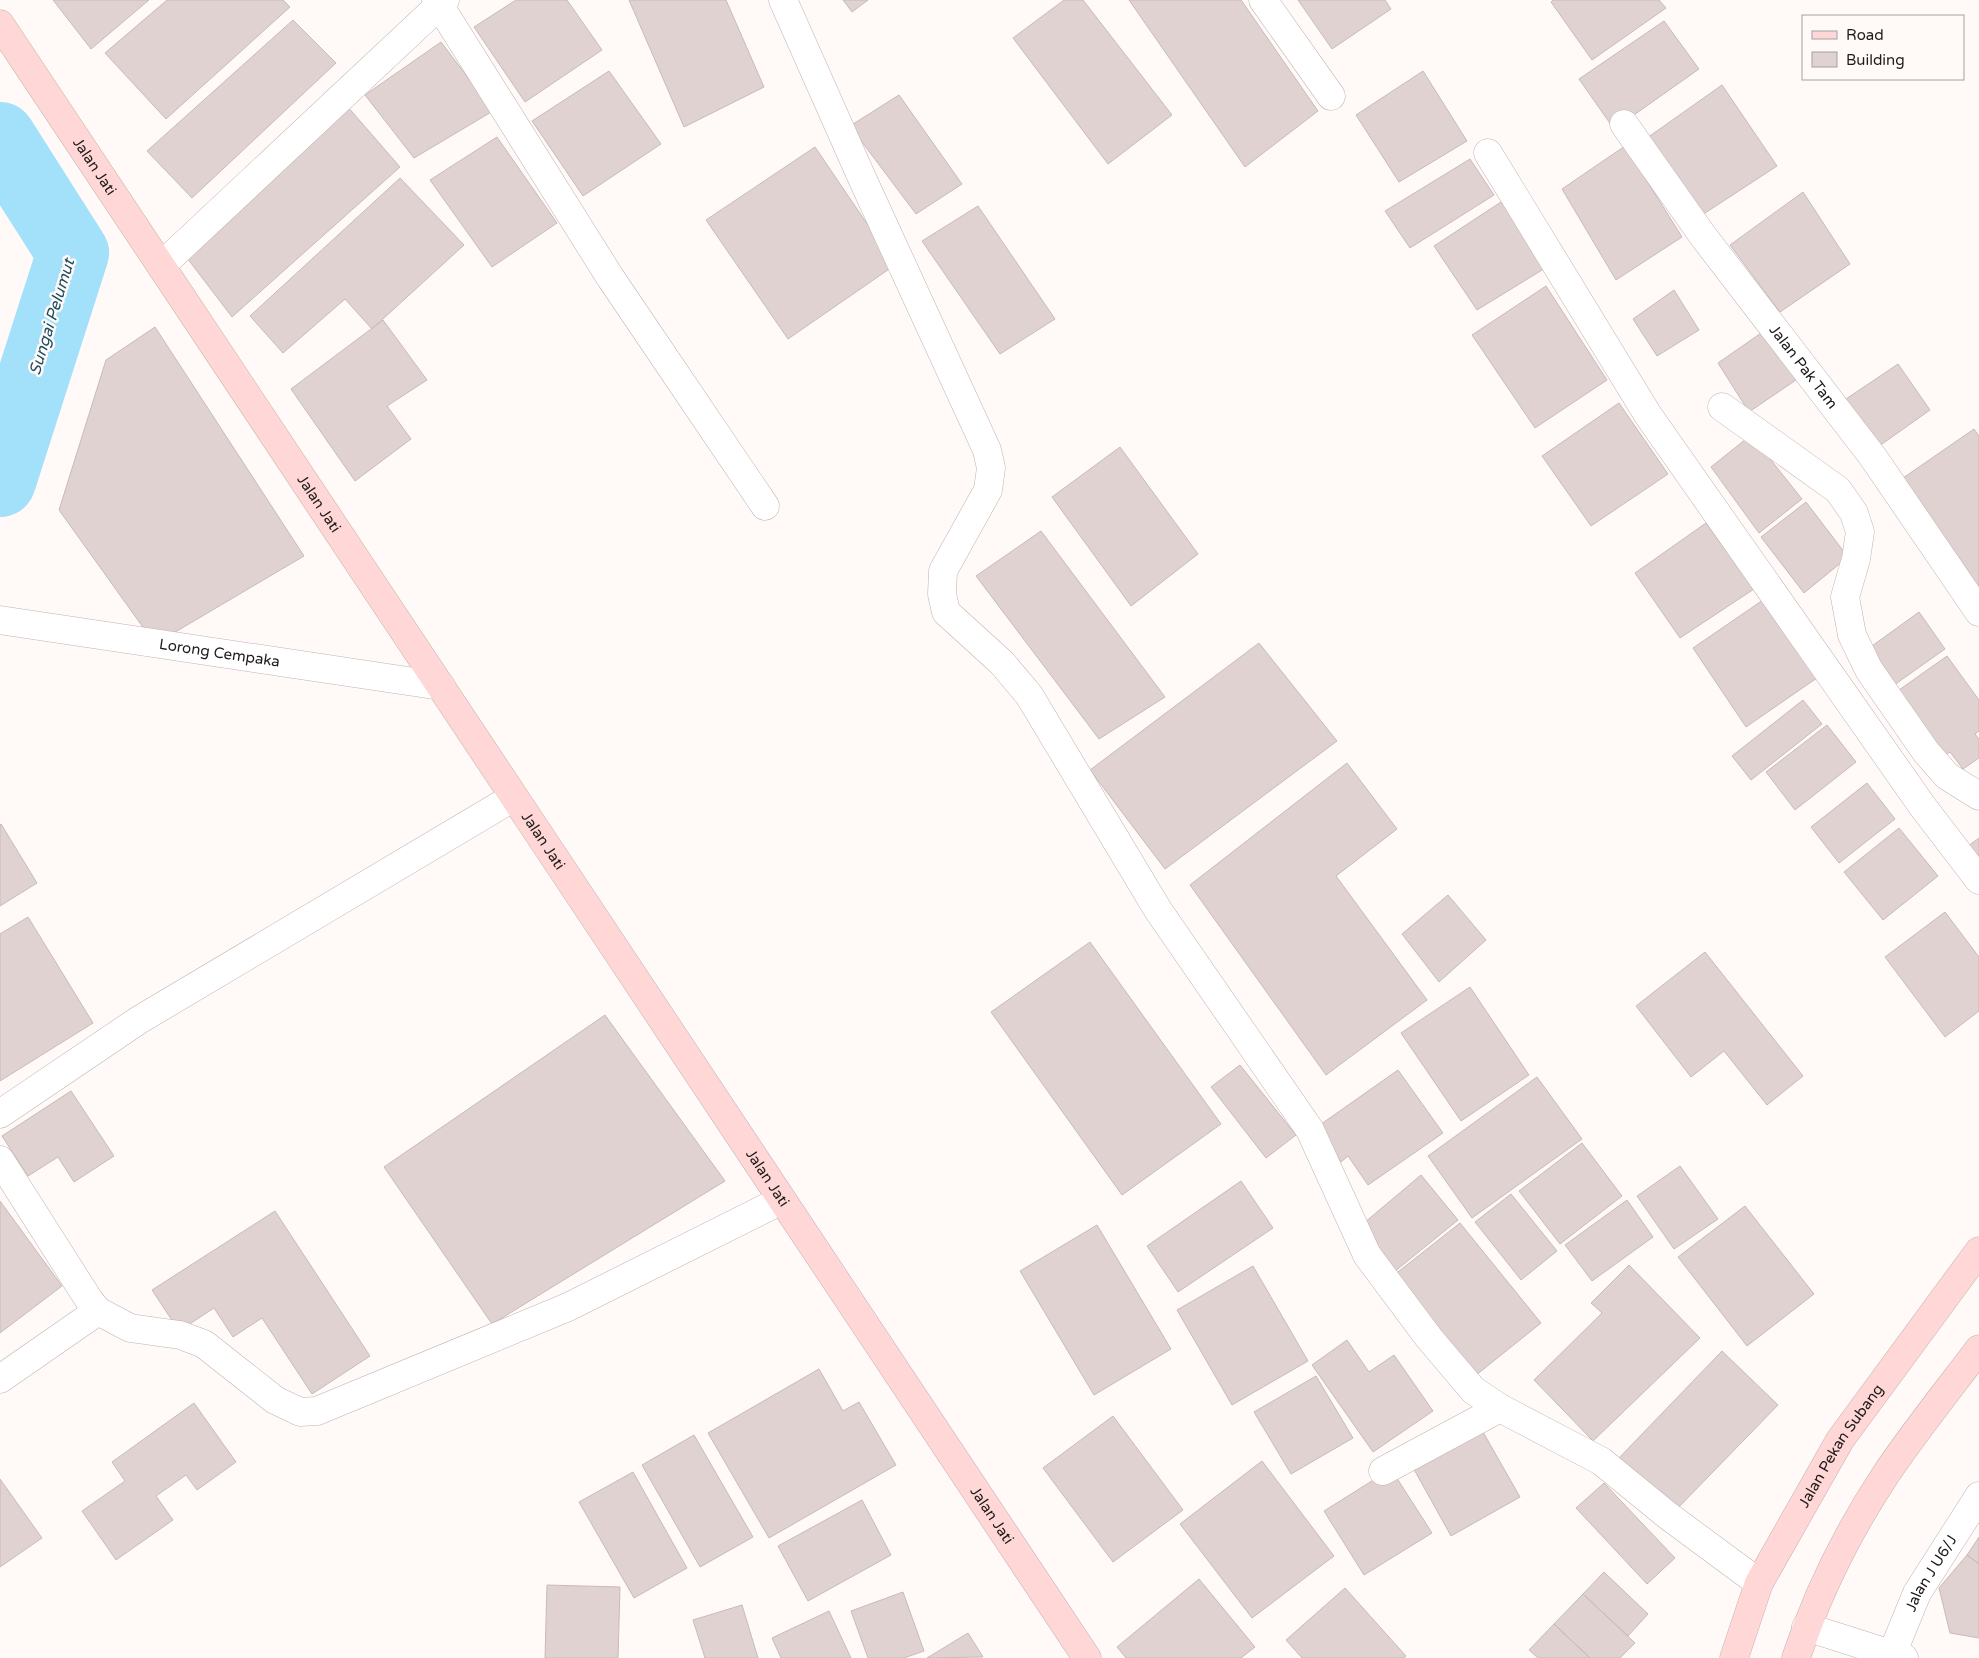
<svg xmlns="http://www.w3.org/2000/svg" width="1979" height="1658" viewBox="0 0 1979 1658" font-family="'Varela Round',sans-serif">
<rect width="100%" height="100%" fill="#fff9f8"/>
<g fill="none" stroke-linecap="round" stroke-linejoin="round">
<!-- river -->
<path stroke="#a2e1f9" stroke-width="72" d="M0 138 73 253 0 481"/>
</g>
<!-- building -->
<path fill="#e0d2d1" stroke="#c8bab9" d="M53 0H149L91 49Z
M167 0H283L290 7 166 119 105 53Z
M516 0H567L602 50 525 102 474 27Z
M629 0H726L764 87 684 127Z
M843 0H868L852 12Z
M1064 0H1083L1172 115 1108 164 1013 38Z
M1129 0H1241L1318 111 1245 167Z
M1298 0H1385L1391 9 1332 49Z
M1553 0H1659L1666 8 1592 60 1551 2Z
M293 20 336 63 192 198 147 151Z
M1664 21 1699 69 1614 129 1579 79Z
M441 42 493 111 414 158 365 95Z
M609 71 661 144 583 196 532 121Z
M1423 71 1467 141 1399 182 1356 115Z
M1722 85 1777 166 1699 217 1647 138Z
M899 95 962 184 916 214 850 126Z
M347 106 400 167 232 317 184 254Z
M497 137 557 223 492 267 430 180Z
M1625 146 1682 237 1616 280 1562 189Z
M815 147 895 265 788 339 706 220Z
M1470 159 1494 195 1410 248 1385 211Z
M400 178 464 245 372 329 345 299 283 353 250 316Z
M1803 192 1850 264 1780 312 1730 245Z
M1501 202 1547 267 1477 310 1434 246Z
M978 206 1055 319 1000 354 922 241Z
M1546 286 1607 380 1535 428 1472 335Z
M1674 290 1699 330 1657 356 1633 319Z
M383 320 427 380 387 406 411 439 355 481 291 389Z
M155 327 304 556 155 644 59 510 106 360Z
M1764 331 1796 380 1749 412 1718 363Z
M1898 364 1930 410 1875 449 1843 401Z
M1619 403 1668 474 1591 526 1542 456Z
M1974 429 1979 436V592L1903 478Z
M1751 435 1802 499 1759 533 1711 467Z
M1120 447 1198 554 1131 606 1052 497Z
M1806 502 1848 557 1804 593 1761 537Z
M1706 523 1754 589 1680 638 1635 573Z
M1041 531 1165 697 1099 739 976 576Z
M1763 600 1817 678 1746 727 1693 648Z
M1919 612 1945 649 1880 695 1854 659Z
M1259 643 1337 741 1165 869 1090 770Z
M1947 656 1979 700V731L1975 734 1979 739V758L1963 769 1950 752 1938 760 1892 695Z
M1803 700 1822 724 1751 780 1732 756Z
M1827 725 1856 762 1795 810 1766 772Z
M1347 763 1397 829 1336 876 1427 1000 1326 1075 1190 885Z
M1867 783 1895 819 1839 863 1811 827Z
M1 824 37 883 0 906V825Z
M1899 828 1938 876 1883 920 1844 872Z
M1979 838V878L1960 852Z
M1448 895 1486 940 1439 982 1402 934Z
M1945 912 1979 957V1011L1945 1037 1885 957Z
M28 917 93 1023 0 1081V934Z
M1090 942 1221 1124 1122 1195 991 1012Z
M1705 952 1803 1076 1767 1105 1724 1051 1691 1077 1636 1006Z
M1470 987 1529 1075 1461 1121 1401 1033Z
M605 1015 725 1181 492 1324 384 1167Z
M1240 1065 1296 1135 1266 1158 1211 1087Z
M1398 1070 1443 1133 1368 1185 1348 1156 1341 1162 1317 1127Z
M1537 1077 1582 1139 1472 1218 1428 1156Z
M71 1091 114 1156 74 1182 58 1157 28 1176 2 1136Z
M1582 1143 1622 1196 1560 1244 1519 1191Z
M1680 1166 1718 1219 1674 1249 1637 1196Z
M1421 1175 1458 1220 1394 1272 1358 1228Z
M1241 1181 1273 1228 1178 1292 1147 1246Z
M1511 1194 1557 1251 1521 1280 1475 1222Z
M1627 1200 1653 1237 1592 1281 1565 1245Z
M0 1201 62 1286 0 1333Z
M1745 1206 1814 1294 1747 1346 1678 1257Z
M275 1211 370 1356 312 1394 262 1318 233 1337 214 1308 179 1331 152 1290Z
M1460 1223 1541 1323 1470 1380 1389 1279Z
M1097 1225 1171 1349 1094 1395 1020 1271Z
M1629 1265 1700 1338 1593 1441 1534 1380 1602 1313 1591 1303Z
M1253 1266 1308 1361 1232 1405 1177 1310Z
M1347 1340 1369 1372 1394 1355 1433 1411 1373 1452 1312 1365Z
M1722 1351 1778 1405 1674 1512 1618 1459Z
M819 1369 843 1411 859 1402 896 1465 769 1538 708 1433Z
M1316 1376 1353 1438 1291 1474 1254 1412Z
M194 1403 236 1462 197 1490 186 1475 156 1496 173 1520 116 1560 82 1511 125 1481 112 1462Z
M1113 1416 1183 1510 1113 1562 1043 1468Z
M1479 1425 1520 1497 1451 1536 1411 1464Z
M694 1435 753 1537 700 1567 642 1465Z
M1262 1461 1334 1556 1252 1618 1180 1524Z
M1391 1469 1432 1533 1364 1575 1324 1511Z
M633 1472 687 1568 634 1598 579 1502Z
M0 1479 42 1538 0 1567Z
M1604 1483 1675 1558 1647 1584 1576 1508Z
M862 1500 891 1555 808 1601 778 1546Z
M1979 1537V1564L1967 1555Z
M1967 1555 1979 1564V1638L1950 1633 1939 1588Z
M1604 1572 1648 1614 1628 1636 1583 1594Z
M1199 1579 1255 1647 1241 1658H1126L1117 1647Z
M547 1585 620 1587 618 1658H545Z
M1345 1588 1406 1656 1404 1658H1302L1286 1640Z
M903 1592 924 1651 904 1658H868L851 1611Z
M1583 1594 1635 1643 1620 1658H1590L1554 1624Z
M742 1605 758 1658H705L693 1620Z
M829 1611 851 1658H781L772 1638Z
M1554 1624 1590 1658H1538L1529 1650Z
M968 1633 983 1657 927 1658Z"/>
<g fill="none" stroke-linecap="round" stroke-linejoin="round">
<!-- street casing -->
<g stroke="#c0b3b2" stroke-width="29">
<g id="street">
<path d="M436 0 610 277 765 506"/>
<path d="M783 0 862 178 987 450 991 468 988 490 943 571 942 594 946 612 1002 663 1029 695 1158 910 1310 1130 1367 1255 1429 1338 1473 1390 1500 1408 1601 1461 1667 1515 1759 1583"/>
<path d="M1263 0 1331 96"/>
<path id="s1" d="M1624 124 1703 236 1873 457 1979 612"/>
<path d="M1488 153 1648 415 1923 807 1979 880"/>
<path d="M161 266 445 0"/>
<path d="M1722 407 1838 490 1854 513 1860 532 1856 559 1845 597 1852 635 1869 670 1926 752 1947 776 1979 796"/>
<path id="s2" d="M0 620 441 686"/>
<path d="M0 1114 139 1020 514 797"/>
<path d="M0 1160 89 1300 98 1311 130 1328 180 1335 204 1344 275 1400 300 1412 317 1411 568 1307 782 1200"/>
<path d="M0 1379 98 1311"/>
<path d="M1383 1471 1500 1408"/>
<path d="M1806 1627 1904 1658"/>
<path id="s3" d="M1892 1654 1917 1593 1979 1496"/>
</g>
</g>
<!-- secondary casing -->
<g stroke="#c0b3b2" stroke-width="29">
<g id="secondary">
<path id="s4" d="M0 24 1087 1658"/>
<path id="s5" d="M1734 1658 1759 1583 1840 1440 1979 1251"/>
<path d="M1796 1658C1817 1594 1849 1530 1886 1474 1915 1431 1948 1390 1979 1349"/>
</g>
</g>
<!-- street -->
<use href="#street" stroke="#fff" stroke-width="28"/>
<!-- secondary -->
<use href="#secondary" stroke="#ffd7d6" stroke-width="28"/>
</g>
<g text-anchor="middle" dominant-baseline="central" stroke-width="5" stroke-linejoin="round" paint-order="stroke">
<!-- street labels -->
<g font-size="15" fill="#201b1b" stroke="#fff9f8">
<text stroke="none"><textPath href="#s4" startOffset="171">Jalan Jati</textPath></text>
<text stroke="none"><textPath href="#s1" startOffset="302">Jalan Pak Tam</textPath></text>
<text stroke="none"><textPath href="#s4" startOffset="576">Jalan Jati</textPath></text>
<text stroke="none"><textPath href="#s2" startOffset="222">Lorong Cempaka</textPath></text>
<text stroke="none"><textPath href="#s4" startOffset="981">Jalan Jati</textPath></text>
<text stroke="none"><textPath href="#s4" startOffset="1386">Jalan Jati</textPath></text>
<text stroke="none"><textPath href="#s5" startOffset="239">Jalan Pekan Subang</textPath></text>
<text stroke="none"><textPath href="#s4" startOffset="1791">Jalan Jati</textPath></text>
<text stroke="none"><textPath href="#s3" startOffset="90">Jalan J U6/J</textPath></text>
</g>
<!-- water labels -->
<g font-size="16" font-style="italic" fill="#1b4e60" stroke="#fff9f8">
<text transform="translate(52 317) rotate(-73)">Sungai Pelumut</text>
</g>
</g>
<!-- legend -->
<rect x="1802" y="15" width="162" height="65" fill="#fff9f8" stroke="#a6a0a0"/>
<rect x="1812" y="31" width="25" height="8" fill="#ffd7d6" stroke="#a6a0a0"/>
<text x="1846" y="40" font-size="15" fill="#201b1b">Road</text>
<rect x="1812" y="52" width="25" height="15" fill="#e0d2d1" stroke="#a6a0a0"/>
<text x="1846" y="65" font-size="15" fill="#201b1b">Building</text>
</svg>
